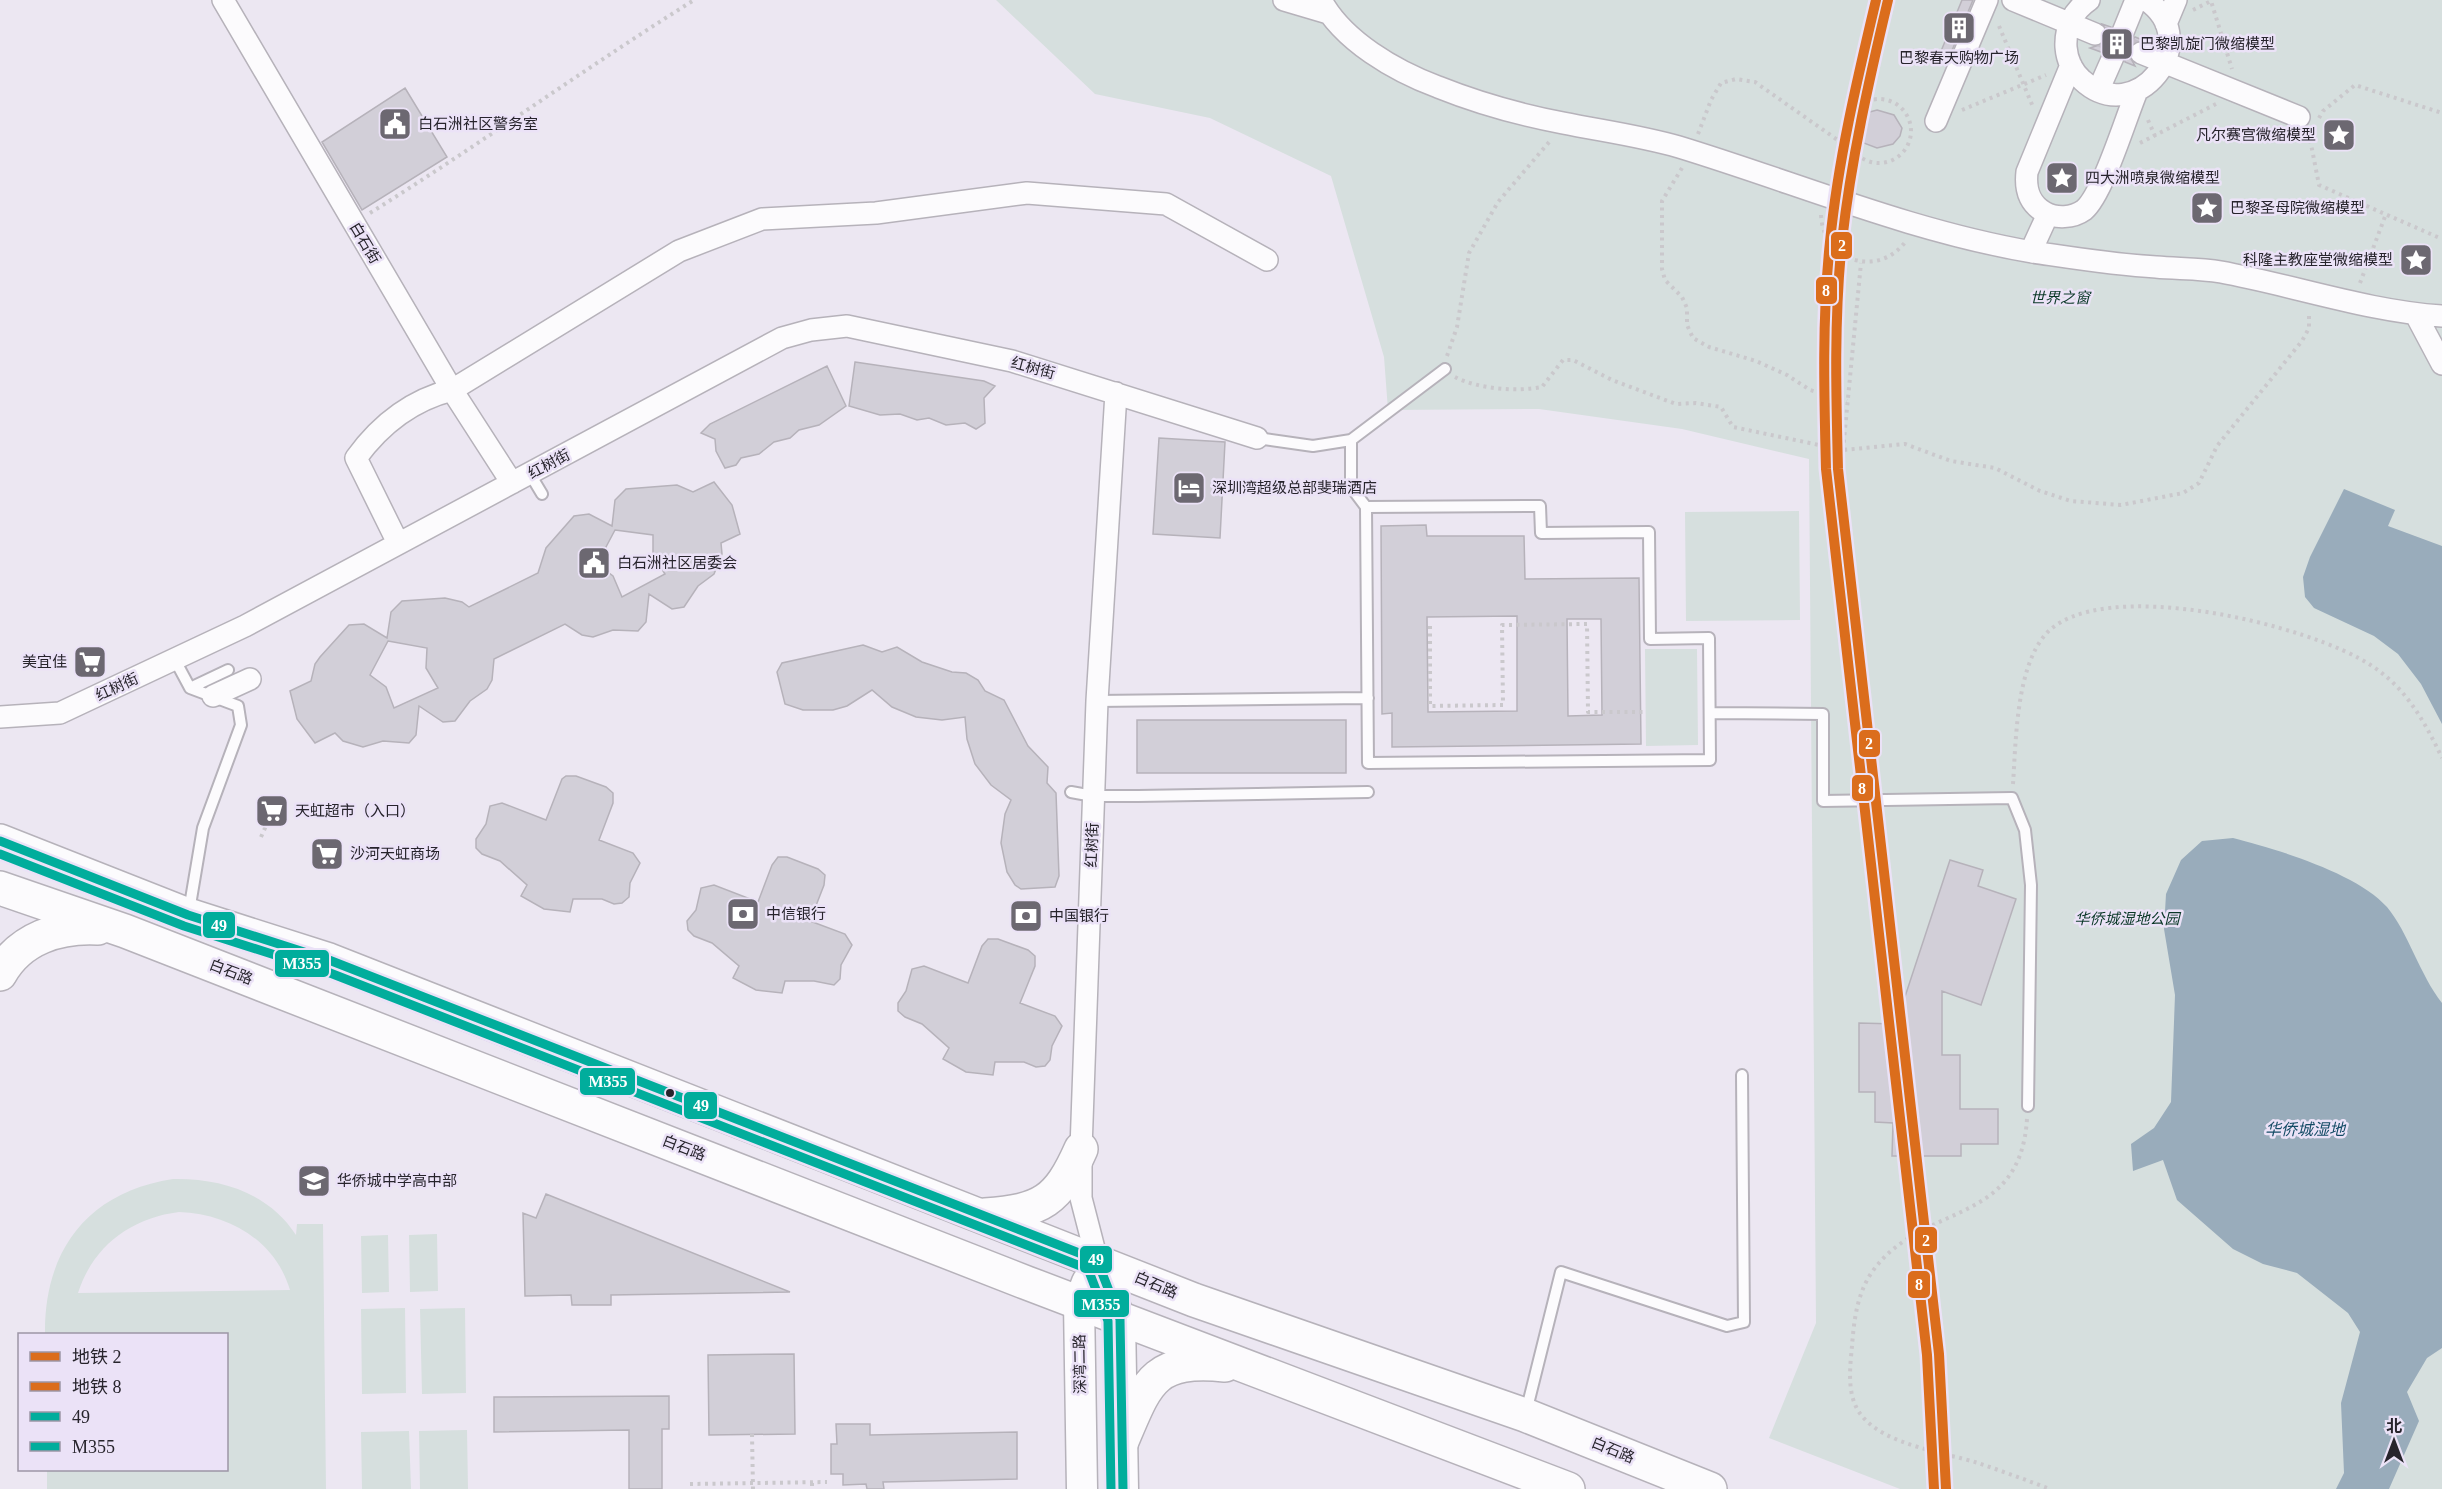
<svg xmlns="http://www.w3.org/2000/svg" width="2442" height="1489" viewBox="0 0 2442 1489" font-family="'Times New Roman','Noto Sans SC',serif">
<rect width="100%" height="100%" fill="#ece7f2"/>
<!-- green -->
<path fill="#d6dfde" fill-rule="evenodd" d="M996 0H2442V1489H1900L1769 1438 1816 1323 1809 459 1682 429 1539 409 1388 410 1384 357 1331 176 1210 118 1095 94Z
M1799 511 1800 620 1686 621 1685 512Z
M1645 649H1697L1698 745 1646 746Z
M173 1179C221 1178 269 1193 296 1235L297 1224H323L326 1489H47V1470H226V1334H45C44 1250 88 1192 173 1179ZM179 1212C229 1214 275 1240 290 1290L78 1293C93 1246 131 1218 179 1212Z
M437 1234 438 1291 410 1292 409 1235Z
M388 1235 389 1292 362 1293 361 1236Z
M405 1308 406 1393 362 1394 361 1309Z
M465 1308 466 1393 422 1394 420 1309Z
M467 1430 468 1489H420L419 1431Z
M409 1431 411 1489H362L361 1432Z"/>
<!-- water -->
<path fill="#99acbb" d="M2344 489 2395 510 2388 526 2442 546V724L2421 684 2398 654 2374 636 2314 608 2305 597 2303 577 2310 557Z
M2233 838C2276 849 2357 873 2387 907 2408 932 2420 975 2442 1003V1348L2427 1358 2407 1392 2419 1421 2389 1489H2336L2344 1473 2341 1403 2360 1332 2348 1313 2297 1273 2263 1264 2233 1249 2177 1200 2163 1160 2133 1171 2131 1144 2154 1128 2171 1102 2175 995 2164 929 2166 894 2181 860 2202 841Z"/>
<!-- building -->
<path fill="#d2cfd8" stroke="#b6b2ba" stroke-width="1.5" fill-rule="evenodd" d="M1962 0H1973L1948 60 1939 56Z
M2102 24 2111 27 2113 39 2119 44 2130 42 2135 37 2145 41 2134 43 2129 49V55L2135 66 2125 62 2124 50 2118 45 2106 46 2101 52 2090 48 2102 44 2106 39 2107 32Z
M405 88 447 157 362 210 322 142Z
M1877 110 1894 115 1902 128 1900 136 1893 144 1877 148 1861 142 1856 134V126L1866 113Z
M855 362 984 381 995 386 984 398 985 423 976 429 965 423 946 425 929 418 917 420 900 414 880 415 849 406Z
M827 366 846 406 819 425 799 430 790 438 774 442 759 454 741 458 736 465 725 468 716 451 715 439 701 433 710 424Z
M1159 438 1225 442 1220 538 1153 534Z
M714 482 732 505 740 534 721 543 722 554 714 574 698 586 684 607 672 609 649 594 646 622 638 631 613 630 593 637 582 635 565 624 494 659 492 680 487 689 470 701 455 721 443 722 419 706 416 735 409 743 383 741 363 747 343 741 335 733 315 743 297 719 290 691 311 681 315 664 320 657 349 625 364 624 387 638 391 612 402 601 445 598 462 602 469 607 538 573 546 548 574 516 589 514 612 526 615 500 626 489 677 485 693 492ZM615 530 653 535V555L665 574 622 597 613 576 597 564ZM388 641 427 648 426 668 438 688 394 708 386 687 370 675Z
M1426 525 1427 536H1524L1525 579 1639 578 1641 744 1392 747V713L1382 714 1381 526ZM1517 616V711L1428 712 1427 617ZM1567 619H1601L1602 715 1568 716Z
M863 645 882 652 897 647 922 662 952 672 966 673 978 680 985 691 1004 700 1028 746 1048 767 1047 783 1056 793 1059 876 1055 887 1021 889 1015 885 1007 872 1001 843 1005 814 1011 800 991 785 975 764 967 739 965 717 942 720 916 717 892 707 872 690 847 706 833 710H803L785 704 777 672 782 663Z
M1137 720H1346V773H1137Z
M566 776H576L606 787 613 793V803L599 840 633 853 640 863 630 883 629 897 622 903 614 904 602 899H573L570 912 544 909 521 896 527 885 500 861 482 854 476 848V839L486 824 490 806 502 803 546 820 562 779Z
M778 857H787L818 869 825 875 824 885 810 921 845 934 852 945 841 965 840 979 834 985 814 981H785L782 993 756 990 733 978 739 966 712 943 694 936 688 930 687 921 696 910 701 888 714 885 758 902 772 865Z
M1950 860 1983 870 1978 886 2016 899 1981 1005 1942 991V1055H1960V1109H1998V1144H1961V1156H1892L1893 1123 1875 1122V1092H1859V1023L1896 1024Z
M988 939H998L1028 950 1035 956V966L1020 1003 1055 1016 1062 1026 1052 1046 1050 1060 1045 1066 1036 1067 1024 1062H995L993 1075 966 1072 943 1059 949 1048 922 1024 905 1017 898 1011V1003L906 991 912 969 924 966 968 983 982 946Z
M546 1194 790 1292 611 1295V1305H572L571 1295 525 1296 523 1213 536 1218Z
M794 1354 795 1434 709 1435 708 1355Z
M669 1396V1429H662V1489H629V1430L494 1432V1397Z
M836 1424H870V1435L1017 1432V1479L883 1482 884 1489H867L866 1484 843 1485V1474H831V1444H837Z"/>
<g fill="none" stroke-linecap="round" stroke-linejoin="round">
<!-- street-tunnel -->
<path stroke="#c5c0ca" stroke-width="21" stroke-dasharray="21 10" stroke-linecap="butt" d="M2095 34 2141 53"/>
<!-- lane casing -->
<g stroke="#b6b2ba" stroke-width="14">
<path id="lane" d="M1257 438 1313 446 1351 440 1445 369
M1351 440V487L1366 507
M530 474 542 494
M1540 506 1541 533 1649 532 1650 639 1709 638 1710 760 1368 763 1366 507Z
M175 660 190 688 238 706 241 725 203 828 189 911
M190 688 228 670
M1097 701 1368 698
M1710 713 1823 714V801L2012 798 2025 830 2031 885 2028 1106
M1071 792 1093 796H1138L1368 792
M1526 1412 1561 1272 1727 1326 1744 1322 1742 1075"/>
</g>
<!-- street casing -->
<g stroke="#b6b2ba" stroke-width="24">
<path id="street" d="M223 0 452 390 512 483
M1284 0 1328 13
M1321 0C1343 41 1395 71 1438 87 1478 103 1521 115 1563 123 1603 131 1641 136 1679 147 1797 183 1910 231 2032 252 2073 258 2115 265 2156 267 2177 269 2200 268 2221 272 2292 285 2371 312 2442 316
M2013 0 2095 34
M2089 0C2073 11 2065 28 2066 47 2067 60 2073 72 2082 80 2135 130 2207 41 2146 0
M2166 24 2176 0
M2123 32 2136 0
M2141 53 2299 117
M2071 65 2027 172C2025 189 2029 203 2044 212 2056 219 2073 218 2084 210 2103 194 2126 117 2137 91
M2098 91 2113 57
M1936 121 1987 0
M2031 251 2048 214
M2416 315 2442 364
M398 543 356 458C380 425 412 400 452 390L679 251 762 219 876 213 1027 193 1166 204 1267 260
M213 696 250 679
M0 717 60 713 245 626 782 338 811 330 847 326 1012 361 1257 438
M1097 1260 1081 1198V1149L1097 701 1116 393"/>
</g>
<!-- secondary casing -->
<g stroke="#b6b2ba" stroke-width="33">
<path id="secondary" d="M1097 1260 1120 1319 1123 1489
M1082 1489 1079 1303 1087 1282"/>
</g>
<!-- primary casing -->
<g stroke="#b6b2ba" stroke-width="36">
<path id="primary" d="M0 841 188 915 329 960 1194 1300 1525 1415 1710 1489
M0 888 125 931 1027 1283 1568 1489
M0 974C20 938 59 926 98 928
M985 1215C1042 1211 1058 1201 1081 1149
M1122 1441C1147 1382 1153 1358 1225 1365"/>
</g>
<!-- path -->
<path stroke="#cac8cc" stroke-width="4" stroke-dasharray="3 4.5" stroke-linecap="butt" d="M2193 10 2211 1 2232 69
M1999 26 2033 107
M1847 131a32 32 0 1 1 64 0a32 32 0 1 1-64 0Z
M1962 110 2046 75
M2319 118 2323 111 2355 85 2442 113
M2148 120 2155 136
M2312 133 2310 139 2319 185 2442 239
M1698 134 1711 100 1721 83 1736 79 1755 82 1839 141 1849 143
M2140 143 2216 104
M1682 168 1662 201V269L1665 280 1682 297 1687 308V325L1693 338 1709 347 1756 361 1787 375 1810 390 1847 401
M370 213C479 145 584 69 694 0
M1821 215C1823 261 1878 279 1906 241
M2360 283 2386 214
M1447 356 1457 327 1469 253 1498 202 1550 141
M1455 377C1478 389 1517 392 1542 387L1563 360H1573L1612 380 1676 404 1696 403 1721 407 1733 427 1843 450 1905 444 1951 461 1995 468 2040 491 2071 501 2121 505 2183 493 2199 483 2217 446 2302 341 2309 328V312
M1843 450 1861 263
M1430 626V706L1503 705 1502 625 1587 624 1588 712H1645
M2013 784C2016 741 2016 669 2045 635 2098 573 2312 625 2372 666 2406 688 2425 722 2442 758
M261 837 270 817
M2027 1119C2020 1228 1922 1201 1872 1272 1857 1294 1854 1320 1852 1346 1850 1368 1846 1397 1862 1416 1885 1445 1943 1452 1978 1463 2002 1471 2026 1480 2050 1489
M752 1434 753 1489
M812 1483V1489
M690 1484 827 1482"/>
<!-- lane -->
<use href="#lane" stroke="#fcfbfd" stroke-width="10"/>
<!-- street -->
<use href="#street" stroke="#fcfbfd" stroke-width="21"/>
<!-- secondary -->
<use href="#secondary" stroke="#fcfbfd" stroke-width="30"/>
<!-- primary -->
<use href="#primary" stroke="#fcfbfd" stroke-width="33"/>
<!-- bus-1 casing -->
<g stroke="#ebe2f7" stroke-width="14">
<path id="bus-1" d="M0 841 188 915 329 960 1097 1260 1120 1319 1123 1489"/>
</g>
<!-- bus-2 casing -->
<g stroke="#ebe2f7" stroke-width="14">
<path id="bus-2" d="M0 854 184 926 325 971 1088 1269 1108 1321 1111 1489"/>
</g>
<!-- bus-1 -->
<use href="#bus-1" stroke="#01ad9c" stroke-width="9"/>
<!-- bus-2 -->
<use href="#bus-2" stroke="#01ad9c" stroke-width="9"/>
<!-- metro-1 casing -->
<g stroke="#ebe2f7" stroke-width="15">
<path id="metro-1" d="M1888 0C1869 80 1851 160 1842 241 1834 317 1836 393 1838 469L1939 1354 1946 1489"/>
</g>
<!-- metro-2 casing -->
<g stroke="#ebe2f7" stroke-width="15">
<path id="metro-2" d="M1876 0C1857 80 1838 160 1830 242 1822 317 1824 393 1826 469L1927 1355 1934 1489"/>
</g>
<!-- metro-1 -->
<use href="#metro-1" stroke="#db6d1c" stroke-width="10"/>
<!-- metro-2 -->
<use href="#metro-2" stroke="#db6d1c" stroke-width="10"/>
</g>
<!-- icons -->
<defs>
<g id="building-square" transform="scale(1.725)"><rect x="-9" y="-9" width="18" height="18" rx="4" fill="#6c6871" stroke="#ebe2f7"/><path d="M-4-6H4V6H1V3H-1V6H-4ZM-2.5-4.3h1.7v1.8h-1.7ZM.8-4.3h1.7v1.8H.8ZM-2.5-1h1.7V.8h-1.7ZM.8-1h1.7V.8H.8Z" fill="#fff"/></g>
<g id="civic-square" transform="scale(1.725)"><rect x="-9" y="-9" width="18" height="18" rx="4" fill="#6c6871" stroke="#ebe2f7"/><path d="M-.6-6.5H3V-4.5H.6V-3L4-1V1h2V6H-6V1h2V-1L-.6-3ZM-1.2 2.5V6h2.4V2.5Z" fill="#fff"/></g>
<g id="sight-square" transform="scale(1.725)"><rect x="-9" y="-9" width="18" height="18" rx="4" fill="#6c6871" stroke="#ebe2f7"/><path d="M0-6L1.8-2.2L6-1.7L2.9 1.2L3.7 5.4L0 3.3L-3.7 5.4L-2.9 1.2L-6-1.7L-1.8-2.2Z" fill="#fff"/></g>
<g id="hotel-square" transform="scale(1.725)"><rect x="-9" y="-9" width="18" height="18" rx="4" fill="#6c6871" stroke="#ebe2f7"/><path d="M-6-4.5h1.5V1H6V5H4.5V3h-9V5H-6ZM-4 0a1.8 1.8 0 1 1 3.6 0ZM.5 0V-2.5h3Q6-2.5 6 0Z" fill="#fff"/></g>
<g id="supermarket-square" transform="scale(1.725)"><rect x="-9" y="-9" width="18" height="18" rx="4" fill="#6c6871" stroke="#ebe2f7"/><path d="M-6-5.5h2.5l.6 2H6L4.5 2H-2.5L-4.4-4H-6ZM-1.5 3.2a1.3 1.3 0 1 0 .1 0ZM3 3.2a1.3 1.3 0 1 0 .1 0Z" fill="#fff"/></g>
<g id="bank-square" transform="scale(1.725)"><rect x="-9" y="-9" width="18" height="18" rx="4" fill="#6c6871" stroke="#ebe2f7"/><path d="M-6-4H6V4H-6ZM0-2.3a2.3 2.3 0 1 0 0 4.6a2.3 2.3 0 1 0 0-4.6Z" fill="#fff"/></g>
<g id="school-square" transform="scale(1.725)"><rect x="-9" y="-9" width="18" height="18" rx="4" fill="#6c6871" stroke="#ebe2f7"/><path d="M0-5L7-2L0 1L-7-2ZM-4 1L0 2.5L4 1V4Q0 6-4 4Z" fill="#fff"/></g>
</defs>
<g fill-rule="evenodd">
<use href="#building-square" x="1959" y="28"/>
<use href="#building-square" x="2117" y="44"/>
<use href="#civic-square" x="395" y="124"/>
<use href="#sight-square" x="2339" y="135"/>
<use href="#sight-square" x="2062" y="178"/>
<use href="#sight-square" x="2207" y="208"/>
<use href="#sight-square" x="2416" y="260"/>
<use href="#hotel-square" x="1189" y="488"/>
<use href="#civic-square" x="594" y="563"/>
<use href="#supermarket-square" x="90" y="662"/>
<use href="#supermarket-square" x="272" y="811"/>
<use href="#supermarket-square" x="327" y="854"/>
<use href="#bank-square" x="743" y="914"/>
<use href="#bank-square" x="1026" y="916"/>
<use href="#school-square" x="314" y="1181"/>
</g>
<!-- markers -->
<circle fill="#27242c" stroke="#ebe2f7" stroke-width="2" cx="670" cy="1093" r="5"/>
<g text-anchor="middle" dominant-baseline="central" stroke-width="5" stroke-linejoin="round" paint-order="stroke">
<!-- poi labels -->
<g font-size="15" fill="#27242c" stroke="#ebe2f7" text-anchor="start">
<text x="2140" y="44">巴黎凯旋门微缩模型</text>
<text x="1959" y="58" text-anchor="middle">巴黎春天购物广场</text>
<text x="418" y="124">白石洲社区警务室</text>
<text x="2316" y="135" text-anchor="end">凡尔赛宫微缩模型</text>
<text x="2085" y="178">四大洲喷泉微缩模型</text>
<text x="2230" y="208">巴黎圣母院微缩模型</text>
<text x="2393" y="260" text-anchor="end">科隆主教座堂微缩模型</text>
<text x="1212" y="488">深圳湾超级总部斐瑞酒店</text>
<text x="617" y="563">白石洲社区居委会</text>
<text x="67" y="662" text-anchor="end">美宜佳</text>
<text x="295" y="811">天虹超市（入口）</text>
<text x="350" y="854">沙河天虹商场</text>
<text x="766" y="914">中信银行</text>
<text x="1049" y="916">中国银行</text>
<text x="337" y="1181">华侨城中学高中部</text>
</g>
<!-- street labels -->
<g font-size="15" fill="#27242c" stroke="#ebe2f7">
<text transform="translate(365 243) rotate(59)">白石街</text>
<text transform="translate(1033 368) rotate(15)">红树街</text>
<text transform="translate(549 464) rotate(-28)">红树街</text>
<text transform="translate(117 687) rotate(-25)">红树街</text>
<text transform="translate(1092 845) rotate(-88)">红树街</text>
<text transform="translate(231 972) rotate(21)">白石路</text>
<text transform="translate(684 1148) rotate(21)">白石路</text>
<text transform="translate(1156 1285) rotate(23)">白石路</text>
<text transform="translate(1080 1364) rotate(-91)">深湾二路</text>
<text transform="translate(1613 1450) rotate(22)">白石路</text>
</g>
<!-- park labels -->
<g font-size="15" font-style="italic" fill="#093726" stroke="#ebe2f7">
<text x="2060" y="298">世界之窗</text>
<text x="2127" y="919">华侨城湿地公园</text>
</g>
<!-- water labels -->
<g font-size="16" font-style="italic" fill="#144b65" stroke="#ebe2f7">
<text x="2305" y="1129">华侨城湿地</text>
</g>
</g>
<g stroke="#ebe2f7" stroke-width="2">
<rect x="1830" y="231" width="23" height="29" rx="6" fill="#db6d1c"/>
<rect x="1815" y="276" width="23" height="29" rx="6" fill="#db6d1c"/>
<rect x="1858" y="729" width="23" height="29" rx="6" fill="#db6d1c"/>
<rect x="1851" y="774" width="23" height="28" rx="6" fill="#db6d1c"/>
<rect x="202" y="911" width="34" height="28" rx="6" fill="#01ad9c"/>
<rect x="274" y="949" width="56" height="29" rx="6" fill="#01ad9c"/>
<rect x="579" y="1067" width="57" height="29" rx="6" fill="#01ad9c"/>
<rect x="683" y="1091" width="35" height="29" rx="6" fill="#01ad9c"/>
<rect x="1914" y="1226" width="24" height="28" rx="6" fill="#db6d1c"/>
<rect x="1079" y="1245" width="34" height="29" rx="6" fill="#01ad9c"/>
<rect x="1907" y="1270" width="24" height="29" rx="6" fill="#db6d1c"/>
<rect x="1073" y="1289" width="57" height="29" rx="6" fill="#01ad9c"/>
</g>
<g font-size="16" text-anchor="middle" font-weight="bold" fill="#fff">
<text x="1842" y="251">2</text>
<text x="1826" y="296">8</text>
<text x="1869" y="749">2</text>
<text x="1862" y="794">8</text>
<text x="219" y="931">49</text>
<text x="302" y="969">M355</text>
<text x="608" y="1087">M355</text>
<text x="701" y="1111">49</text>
<text x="1926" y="1246">2</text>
<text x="1096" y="1265">49</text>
<text x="1919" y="1290">8</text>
<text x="1101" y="1310">M355</text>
</g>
<!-- legend -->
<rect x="18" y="1333" width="210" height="138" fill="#ebe2f7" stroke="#9d96a6" stroke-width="1.5"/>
<rect x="30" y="1352" width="30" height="9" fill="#db6d1c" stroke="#9d96a6" stroke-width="1.5"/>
<text x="72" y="1363" font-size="18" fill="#27242c">地铁 2</text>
<rect x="30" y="1382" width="30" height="9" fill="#db6d1c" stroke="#9d96a6" stroke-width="1.5"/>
<text x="72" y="1393" font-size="18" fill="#27242c">地铁 8</text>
<rect x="30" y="1412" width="30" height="9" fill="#01ad9c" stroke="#9d96a6" stroke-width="1.5"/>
<text x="72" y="1423" font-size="18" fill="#27242c">49</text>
<rect x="30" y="1442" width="30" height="9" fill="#01ad9c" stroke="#9d96a6" stroke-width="1.5"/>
<text x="72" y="1453" font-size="18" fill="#27242c">M355</text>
<!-- north arrow -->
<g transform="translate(2394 1441)" stroke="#ebe2f7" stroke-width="4.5" paint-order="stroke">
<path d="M0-4.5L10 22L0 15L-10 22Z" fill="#27242c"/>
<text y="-9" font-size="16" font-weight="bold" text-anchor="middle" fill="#27242c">北</text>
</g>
</svg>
